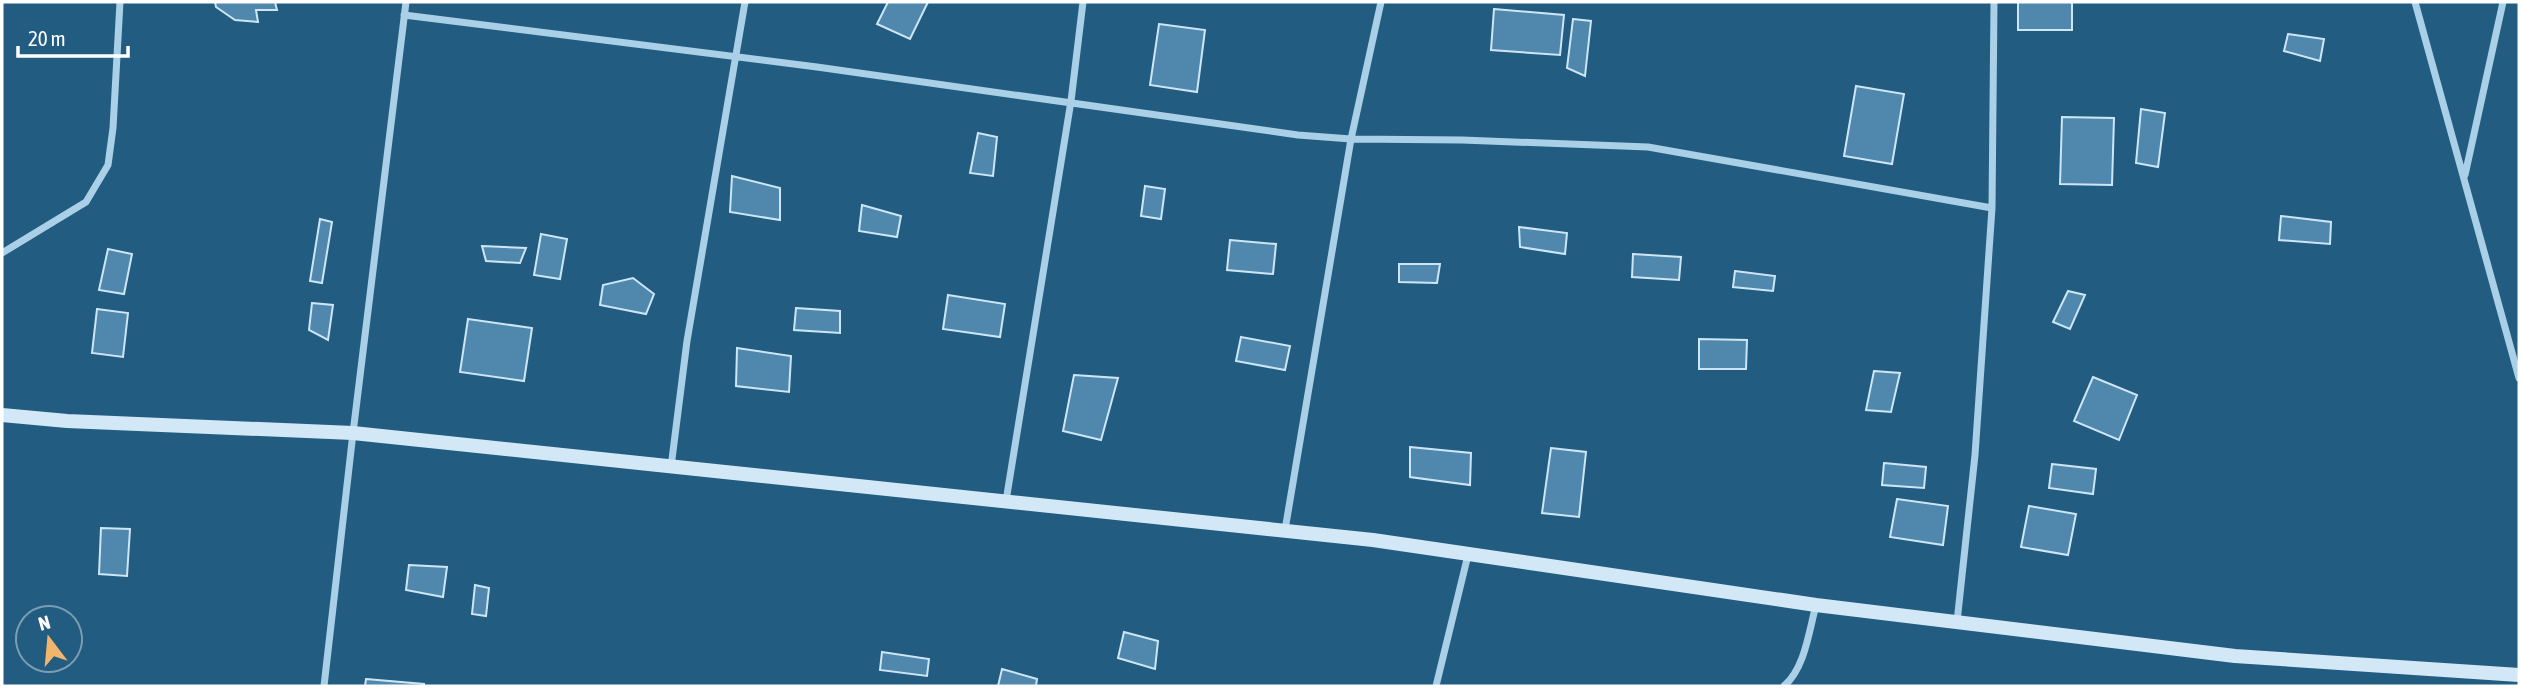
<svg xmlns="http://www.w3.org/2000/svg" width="2521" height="688" viewBox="0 0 2521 688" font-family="'Asap Condensed',sans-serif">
<rect width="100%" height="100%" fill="#235c81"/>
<!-- building -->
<path fill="#5087ac" stroke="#cde6f6" stroke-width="2" d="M215 2H275L277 10H256L258 22 235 20 216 7Z
M888 2H928L910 39 877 24Z
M2018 2H2072V30H2018Z
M1494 9 1564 15 1560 55 1491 50Z
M1573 19 1591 21 1585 76 1567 68Z
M1159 24 1205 30 1197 92 1150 85Z
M2288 34 2324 39 2320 61 2284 51Z
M1856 86 1904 94 1892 164 1844 156Z
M2141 109 2165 113 2158 167 2136 163Z
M2062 117 2114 118 2112 185 2060 184Z
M978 133 997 137 993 176 970 173Z
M732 176 780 188V220L730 212Z
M1145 186 1165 189 1161 219 1141 216Z
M862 205 901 216 897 237 859 231Z
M2281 216 2331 222 2330 244 2279 240Z
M320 219 332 222 322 283 310 281Z
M1519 227 1567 233 1565 254 1520 247Z
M541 234 567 239 560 279 534 275Z
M1230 240 1276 244 1273 274 1227 270Z
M482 246 526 248 520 263 486 261Z
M108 249 132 254 124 294 99 290Z
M1633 254 1681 257 1679 280 1632 277Z
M1399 264H1440L1437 283 1399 282Z
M1735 271 1775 276 1773 291 1733 287Z
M633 278 654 294 646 314 600 305 603 285Z
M2068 291 2085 295 2070 329 2053 322Z
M948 295 1005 304 1000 337 943 329Z
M312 303 333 305 328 340 309 330Z
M796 308 840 311V333L794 330Z
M97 309 128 313 123 357 92 353Z
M468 319 532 328 524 381 460 372Z
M1241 337 1290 346 1285 370 1236 361Z
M1699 339 1747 340 1746 369H1699Z
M737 348 791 356 789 392 736 386Z
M1874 371 1900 373 1891 412 1866 410Z
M1074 375 1118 378 1101 440 1063 431Z
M2093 377 2137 395 2119 440 2074 421Z
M1410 447 1471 453 1470 485 1410 477Z
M1551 448 1586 452 1579 517 1542 513Z
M1884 463 1926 467 1924 488 1882 485Z
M2052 464 2096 469 2093 494 2049 488Z
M1897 499 1948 506 1943 545 1890 537Z
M2029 506 2076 514 2068 555 2021 547Z
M101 528 130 529 127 576 99 574Z
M409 565 447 567 443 597 406 590Z
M475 585 489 588 486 616 472 614Z
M1124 632 1158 641 1155 669 1118 658Z
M882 652 929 659 927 676 880 670Z
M1002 669 1037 679 1036 686H998Z
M366 679 424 684V686H365Z"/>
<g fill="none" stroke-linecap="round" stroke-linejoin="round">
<!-- minor -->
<path stroke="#a9d0e7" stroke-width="7" d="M2415 2 2519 378
M404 15 817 67 1298 135 1351 139 1462 140 1648 147 1992 208
M2465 175 2503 2
M2 253 86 202 108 165 113 128 120 2
M671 467 687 341 745 2
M1006 501 1071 101 1083 2
M1285 530 1351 139 1381 2
M1957 622 1975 455 1992 208 1994 2
M324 686 353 433 406 2
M1436 686 1468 555
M1784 686C1805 668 1809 631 1816 605"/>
<!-- secondary -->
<path stroke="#d3e8f6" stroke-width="14" d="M2 415 67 421 353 433 1373 540 1816 605 2235 656 2519 675"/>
</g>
<!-- border -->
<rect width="2521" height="688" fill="none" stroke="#ffffff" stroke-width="7"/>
<!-- north arrow -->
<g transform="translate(49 639) rotate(344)"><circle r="33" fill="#235c81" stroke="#7b9db3" stroke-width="2"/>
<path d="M0-5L12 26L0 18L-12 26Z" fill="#f2b56c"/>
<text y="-10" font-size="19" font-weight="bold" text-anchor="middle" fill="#ffffff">N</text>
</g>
<!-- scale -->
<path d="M18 46v10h110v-10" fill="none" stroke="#ffffff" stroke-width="3.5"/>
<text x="28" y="46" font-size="21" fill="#ffffff" stroke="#235c81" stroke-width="5" paint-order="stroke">20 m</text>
</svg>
